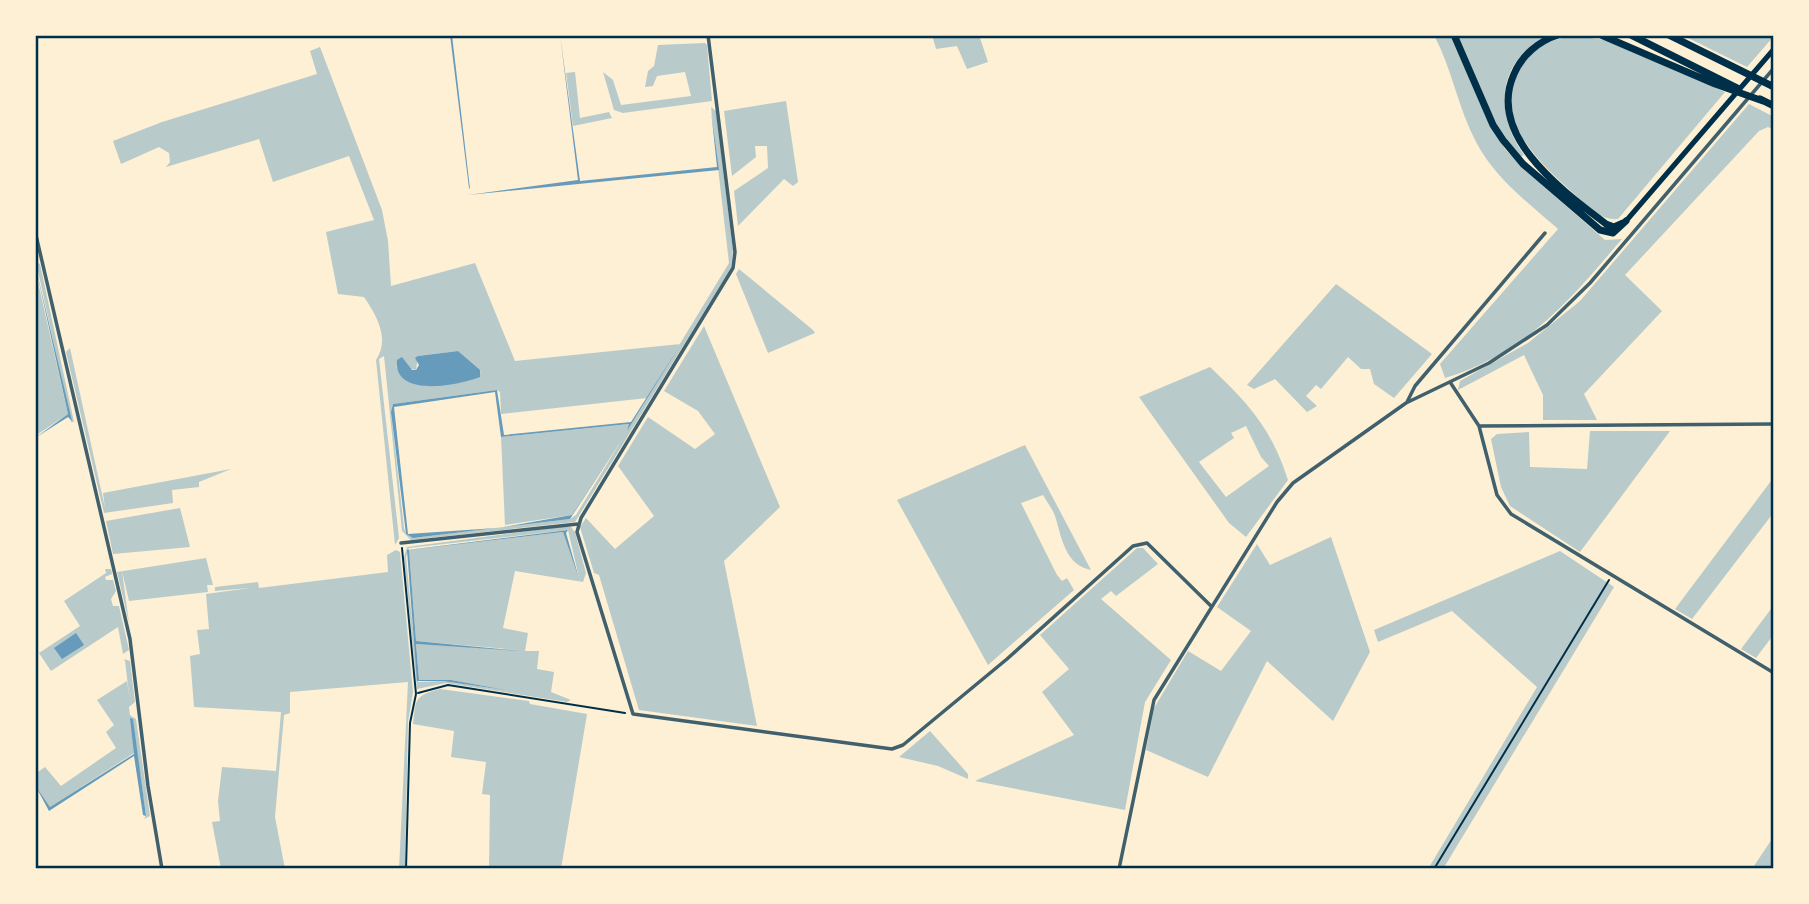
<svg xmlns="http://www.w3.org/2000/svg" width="1809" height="904" viewBox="0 0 1809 904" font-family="Manrope,sans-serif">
<rect width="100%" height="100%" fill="#fdf0d5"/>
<!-- green -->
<path fill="#b9caca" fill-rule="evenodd" d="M932 35H979L988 62 967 69 957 46 936 49Z
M1434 35H1450L1491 126 1505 149 1525 170 1605 240 1622 239C1569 301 1527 353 1445 378L1440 364 1558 229C1527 202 1495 178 1476 142 1458 108 1452 69 1434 35Z
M1457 35H1550C1497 59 1493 111 1524 155L1520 157 1494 121Z
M1682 35H1774V36L1747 67Z
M1575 36 1606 40 1725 92 1618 219C1600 221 1586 204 1573 193 1536 160 1487 114 1524 62 1537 45 1555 38 1575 36Z
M705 43 707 45 712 101 623 113 614 110 603 72 613 80 621 105 691 96 685 72 657 76 653 86 645 87 648 71 654 66 658 45Z
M320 47 382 210 388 241 391 286 475 263 515 361 680 344 647 398 501 414 500 392 497 390 393 404 391 412 404 528 406 534 413 538 570 519 576 515 623 438 572 515 505 525 501 437 630 424 627 431 729 263 711 107 716 111 733 250 731 268 575 522 411 540 402 531 384 356 379 359 399 538 395 545 376 360C390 339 377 316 364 297L338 294 326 232 374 220 349 156 273 182 259 139 166 167 170 162 169 153 159 147 121 164 113 141 162 122 317 74 310 51ZM458 351 481 373 404 378 396 366 416 370 418 356Z
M575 72 580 118 609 112 612 118 573 126 566 73Z
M786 101 798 182 793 186 784 179 738 226 734 191 768 168 767 146H755L756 157 732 176 724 111Z
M1749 104 1774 117V130L1768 127 1759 131 1625 275 1662 311 1584 394 1597 420H1543V395L1524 355 1458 390 1460 381 1528 343 1580 301Z
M36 262 40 264 74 422H71Z
M35 269 68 414 35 436Z
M739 269 813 330 815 333 768 353 736 274Z
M1336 284 1432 354 1394 398 1374 384 1370 369H1361L1348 357 1321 389 1316 385 1306 396 1317 406 1307 412 1275 379 1254 389 1247 385Z
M704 326 780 507 724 561 757 726 639 710 599 575 594 573 580 527 586 518 615 549 654 516 618 466 648 417 695 449 715 434 698 411 664 391Z
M70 348 105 508 103 493 231 469 199 482V487L172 490 173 503 104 513 66 352Z
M1210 367C1249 404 1271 428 1288 480L1246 537 1229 523 1139 397ZM1246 426 1261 457 1269 466 1226 497 1199 462 1234 438 1231 433Z
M1590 431H1670L1580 552 1510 506 1501 487 1491 439 1497 434 1529 432 1530 467 1587 469Z
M1025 445 1091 570C1066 565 1062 540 1056 519 1054 511 1047 502 1043 495L1021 503 1057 575 1062 581 1067 578 1074 590 988 665 897 500Z
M1774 477V512L1692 619 1675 609Z
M180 508 190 547 113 554 106 521Z
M560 527H571L575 532 586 573 583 582 515 571 503 628 528 633 525 651H539L537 669 554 672 551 692 571 700 567 702 446 683 417 689 404 557 407 547ZM568 530 580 582 563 532 409 550 416 641 520 650 416 644 419 680H451L512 691 443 681 418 682 406 557 409 548Z
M1331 537 1370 652 1333 721 1267 661 1208 777 1146 750 1154 708 1188 651 1221 671 1251 631 1217 607 1257 544 1270 565Z
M1137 548H1143L1158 564 1116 596 1111 591 1101 599 1171 660 1145 702 1125 810 975 781 1074 735 1042 692 1069 669 1040 635Z
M396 550 400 552 413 692 408 722 405 869H399L408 682 290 692V713L284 715 275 817 285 869H221L212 822 220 821 218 801 222 767 276 771 281 712 194 707 190 656 200 654 197 630 209 629 206 594 250 588 215 591V587L258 582 259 588 388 572 387 555Z
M1560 551 1614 587 1443 869H1428L1537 687 1452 611 1378 642 1374 630Z
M206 558 213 585H207L208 592 129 601 122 571 129 623 117 572Z
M105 569H111L112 574 105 577 106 580H113L116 591 111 599 113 606H119L129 650 123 654 115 611 118 627 51 671 39 653 80 626 64 601 106 573Z
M1774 605V634L1756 658 1741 649Z
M124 659 130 661 135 702 129 707 130 715 136 719 150 816 144 819 146 815 132 718 134 753 50 807 35 785V774L45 767 61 786 116 748 106 732 114 725 97 700 127 681 130 702 125 661Z
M440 689 529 701 530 704 587 714 561 869H489L490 795 482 794 486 762 451 757 454 731 413 724C416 700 413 696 440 689Z
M930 731 968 774V779L938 766 899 757Z
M1774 836V869H1752Z"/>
<!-- water -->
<path fill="#669bbc" d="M450 35H452L470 189 469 188Z
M560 35 580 181 717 167 711 110 719 170 468 195 578 180Z
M35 264 72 421 68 417 35 438 68 414Z
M682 342 627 431 629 424 501 437 495 392 394 407 408 534 496 528 413 538 406 534 391 412 393 404 497 390 504 435 631 422Z
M458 351 480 370V377C460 385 393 399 397 360L402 357 412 370H416L419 365 415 358 418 356Z
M623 438 570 519 503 527 572 515Z
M568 530 566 533 580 582 563 532 409 550 416 641 520 651 416 644 419 680H451L512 691 443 681H417L407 550Z
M76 633 84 645 62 659 54 648Z
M130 718 133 719 146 816 143 815 134 756 49 811 35 785 50 807 134 754Z"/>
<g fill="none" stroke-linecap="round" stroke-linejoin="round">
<!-- path -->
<path stroke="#003049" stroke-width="2" d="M402 548 416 694 410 723 406 869
M418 693 448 685 625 713
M1434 869 1609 580"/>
<!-- minor -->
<path stroke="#3f606c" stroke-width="3.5" d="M708 35 735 252 733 268 581 518 577 532 633 714 892 749 903 745 1007 659 1133 546 1147 543 1211 606
M35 231 130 639 148 786 162 869
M1450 382 1479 426 1497 495 1511 514 1774 673
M1407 402 1415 386 1545 233
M1479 426 1774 424
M401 543 578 524
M1119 869 1154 700 1277 502 1293 483 1406 403 1489 363 1547 325 1590 283 1774 68"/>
<!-- secondary -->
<path stroke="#003049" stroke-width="5" d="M1626 221 1774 49"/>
<!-- motorway -->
<path stroke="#003049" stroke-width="7" d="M1454 35 1493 125 1503 140 1523 164 1600 230 1613 233 1626 221
M1558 35C1539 41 1522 55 1514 74 1486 136 1563 191 1606 224L1614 227 1623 223
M1601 35 1715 84 1763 101
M1631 35 1737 88
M1669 35 1774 87
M1760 99 1774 106"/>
</g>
<!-- border -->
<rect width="1809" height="904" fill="none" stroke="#fdf0d5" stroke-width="74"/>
<rect x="37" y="37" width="1735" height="830" fill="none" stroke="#003049" stroke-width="2.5"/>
</svg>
